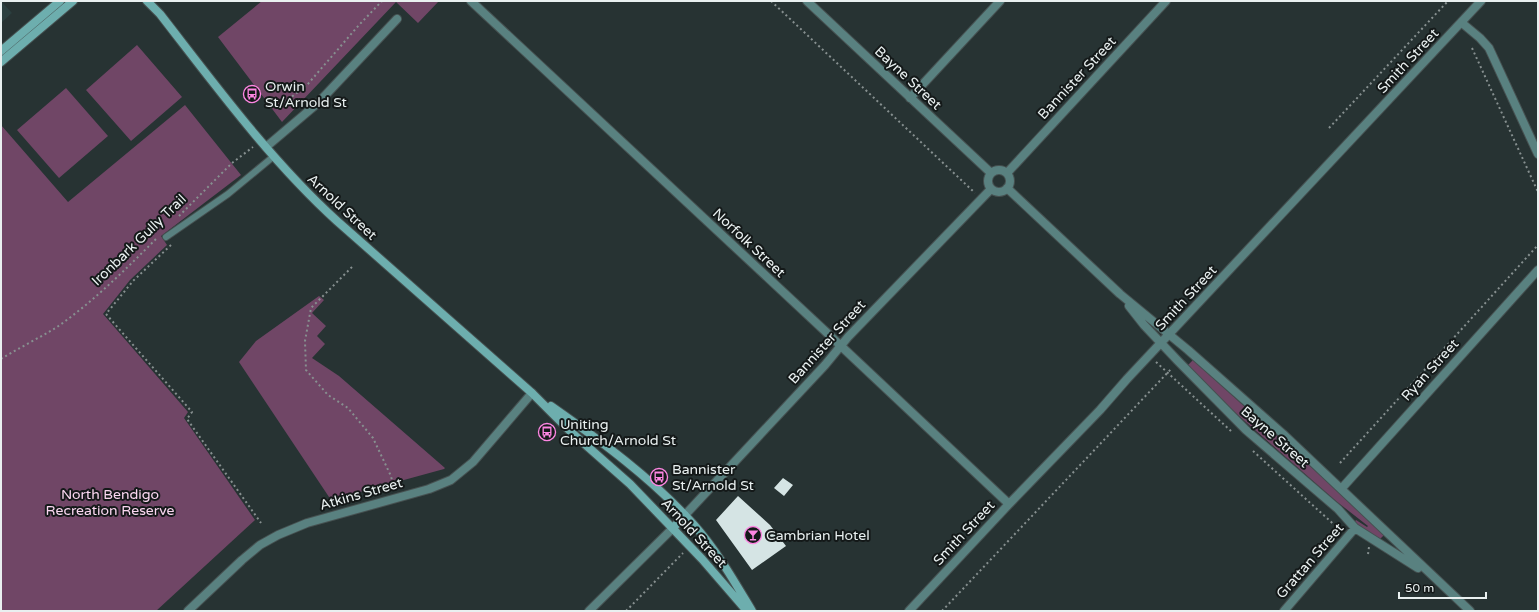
<svg xmlns="http://www.w3.org/2000/svg" width="1539" height="612" viewBox="0 0 1539 612" font-family="'Varela Round',sans-serif">
<rect width="100%" height="100%" fill="#273333"/>
<!-- built -->
<path fill="#2b3f3f" d="M1 1 12 13 1 23Z"/>
<!-- green -->
<path fill="#704666" d="M262 1H439L418 23 396 2 282 122 218 37Z
M137 45 182 97 131 141 86 90Z
M66 88 108 136 59 178 17 130Z
M185 105 241 175 161 236 167 245 130 280 103 314 188 412 184 418 255 520 156 611H1V125L68 202Z
M319 296 324 300 312 313 326 326 317 336 325 344 312 358 339 376 445 468 444 469 331 500 239 362 256 341Z
M1193 360 1385 534 1380 539 1354 523 1356 520 1367 527 1368 526 1336 501 1231 409 1188 365Z"/>
<!-- building -->
<path fill="#d5e4e4" d="M783 478 793 485 784 496 774 488Z
M738 496 770 525 786 546 752 570 716 520Z"/>
<g fill="none" stroke-linecap="round" stroke-linejoin="round">
<!-- lane casing -->
<g stroke="#465151" stroke-width="8">
<path id="lane" d="M166 237 228 194 274 156"/>
</g>
<!-- street casing -->
<g stroke="#465151" stroke-width="10">
<path id="street" d="M471 1 825 331 1009 504
M807 1 991 173
M1462 23 1480 38 1489 48 1538 154
M910 98 1000 1
M266 147 318 103 397 19
M988 181a11 11 0 1 1 22 0a11 11 0 1 1-22 0Z
M1007 173 1166 1
M1007 188 1120 294 1188 350 1283 434 1470 611
M1129 306 1144 325 1178 361 1246 430 1338 509 1355 528 1418 568
M1342 488 1538 270
M685 515 825 365 848 337 991 189
M188 611 242 560 260 545 278 535 307 523 429 489 451 480 473 462 532 393
M589 611 673 528
M909 611 1009 504 1100 410 1127 379 1481 1
M1284 611 1355 528"/>
</g>
<!-- secondary casing -->
<g stroke="#465151" stroke-width="10">
<path id="secondary" d="M147 1 160 14C216 86 270 160 337 221L532 393 571 432 630 484 702 559 747 611
M1 51 60 1
M1 62 73 1
M551 406C601 441 653 479 694 525 717 551 734 581 752 611
M673 528 685 515"/>
</g>
<!-- path -->
<path stroke="#879090" stroke-width="2" stroke-dasharray="2 3" stroke-linecap="butt" d="M771 1 975 193
M1472 48 1538 192
M270 108 290 98 307 85 359 25 382 1
M1329 128 1448 1
M179 216 232 163 253 147
M171 245 133 281 106 314 192 412 187 419 261 523
M352 267 311 308 305 341 306 370 328 395 348 408 373 438 390 474 395 488
M1 359C19 348 39 338 57 327 93 302 126 269 157 238
M1156 362 1232 432
M1253 451 1340 530
M1340 463 1538 245
M1368 554 1369 547
M626 611 683 553
M942 611 1172 368"/>
<!-- lane -->
<use href="#lane" stroke="#598180" stroke-width="6"/>
<!-- street -->
<use href="#street" stroke="#598180" stroke-width="8"/>
<!-- secondary -->
<use href="#secondary" stroke="#6daeae" stroke-width="8"/>
</g>
<!-- icons -->
<defs>
<g id="bus-ring" transform="scale(0.9)"><circle r="9.5" fill="#141919" stroke="#fd86e2" stroke-width="1.5"/><path d="M-5-6H5V4H4V6H2V4H-2V6H-4V4H-5ZM-3.5-4V0h7V-4ZM-3.5 1.2v1.5H-2V1.2ZM2 1.2v1.5H3.5V1.2Z" fill="#fd86e2"/></g>
<g id="bar-ring" transform="scale(0.9)"><circle r="9.5" fill="#141919" stroke="#fd86e2" stroke-width="1.5"/><path d="M-6-5H6L.8 .8V4.5H3.5V6h-7V4.5H-.8V.8Z" fill="#fd86e2"/></g>
</defs>
<g fill-rule="evenodd">
<use href="#bus-ring" x="252" y="94"/>
<use href="#bus-ring" x="547" y="432"/>
<use href="#bus-ring" x="659" y="477"/>
<use href="#bar-ring" x="753" y="535"/>
</g>
<g text-anchor="middle" dominant-baseline="central" stroke-width="4" stroke-linejoin="round" paint-order="stroke">
<!-- street labels -->
<g font-size="14" fill="#e9f0f0" stroke="#141919">
<text transform="translate(1408 61) rotate(-47)">Smith Street</text>
<text transform="translate(908 78) rotate(43)">Bayne Street</text>
<text transform="translate(1077 78) rotate(-47)">Bannister Street</text>
<text transform="translate(342 207) rotate(43)">Arnold Street</text>
<text transform="translate(139 240) rotate(-44)">Ironbark Gully Trail</text>
<text transform="translate(749 243) rotate(43)">Norfolk Street</text>
<text transform="translate(1186 298) rotate(-47)">Smith Street</text>
<text transform="translate(827 342) rotate(-48)">Bannister Street</text>
<text transform="translate(1430 370) rotate(-48)">Ryan Street</text>
<text transform="translate(1275 437) rotate(41)">Bayne Street</text>
<text transform="translate(361 494) rotate(-16)">Atkins Street</text>
<text transform="translate(694 533) rotate(47)">Arnold Street</text>
<text transform="translate(964 533) rotate(-47)">Smith Street</text>
<text transform="translate(1310 561) rotate(-49)">Grattan Street</text>
</g>
<!-- poi labels -->
<g font-size="14" fill="#e9f0f0" stroke="#141919" text-anchor="start">
<text x="265" y="86">Orwin<tspan x="265" dy="16">St/Arnold St</tspan></text>
<text x="560" y="424">Uniting<tspan x="560" dy="16">Church/Arnold St</tspan></text>
<text x="672" y="469">Bannister<tspan x="672" dy="16">St/Arnold St</tspan></text>
<text x="766" y="535">Cambrian Hotel</text>
</g>
<!-- park labels -->
<g font-size="14" fill="#fbd7f1" stroke="#141919">
<text x="110" y="494">North Bendigo<tspan x="110" dy="16">Recreation Reserve</tspan></text>
</g>
</g>
<!-- border -->
<rect width="1539" height="612" fill="none" stroke="#e9f0f0" stroke-width="4"/>
<!-- scale -->
<path d="M1399 592v6h87v-6" fill="none" stroke="#e9f0f0" stroke-width="2"/>
<text x="1405" y="592" font-size="12" fill="#e9f0f0" stroke="#141919" stroke-width="3" paint-order="stroke">50 m</text>
</svg>
